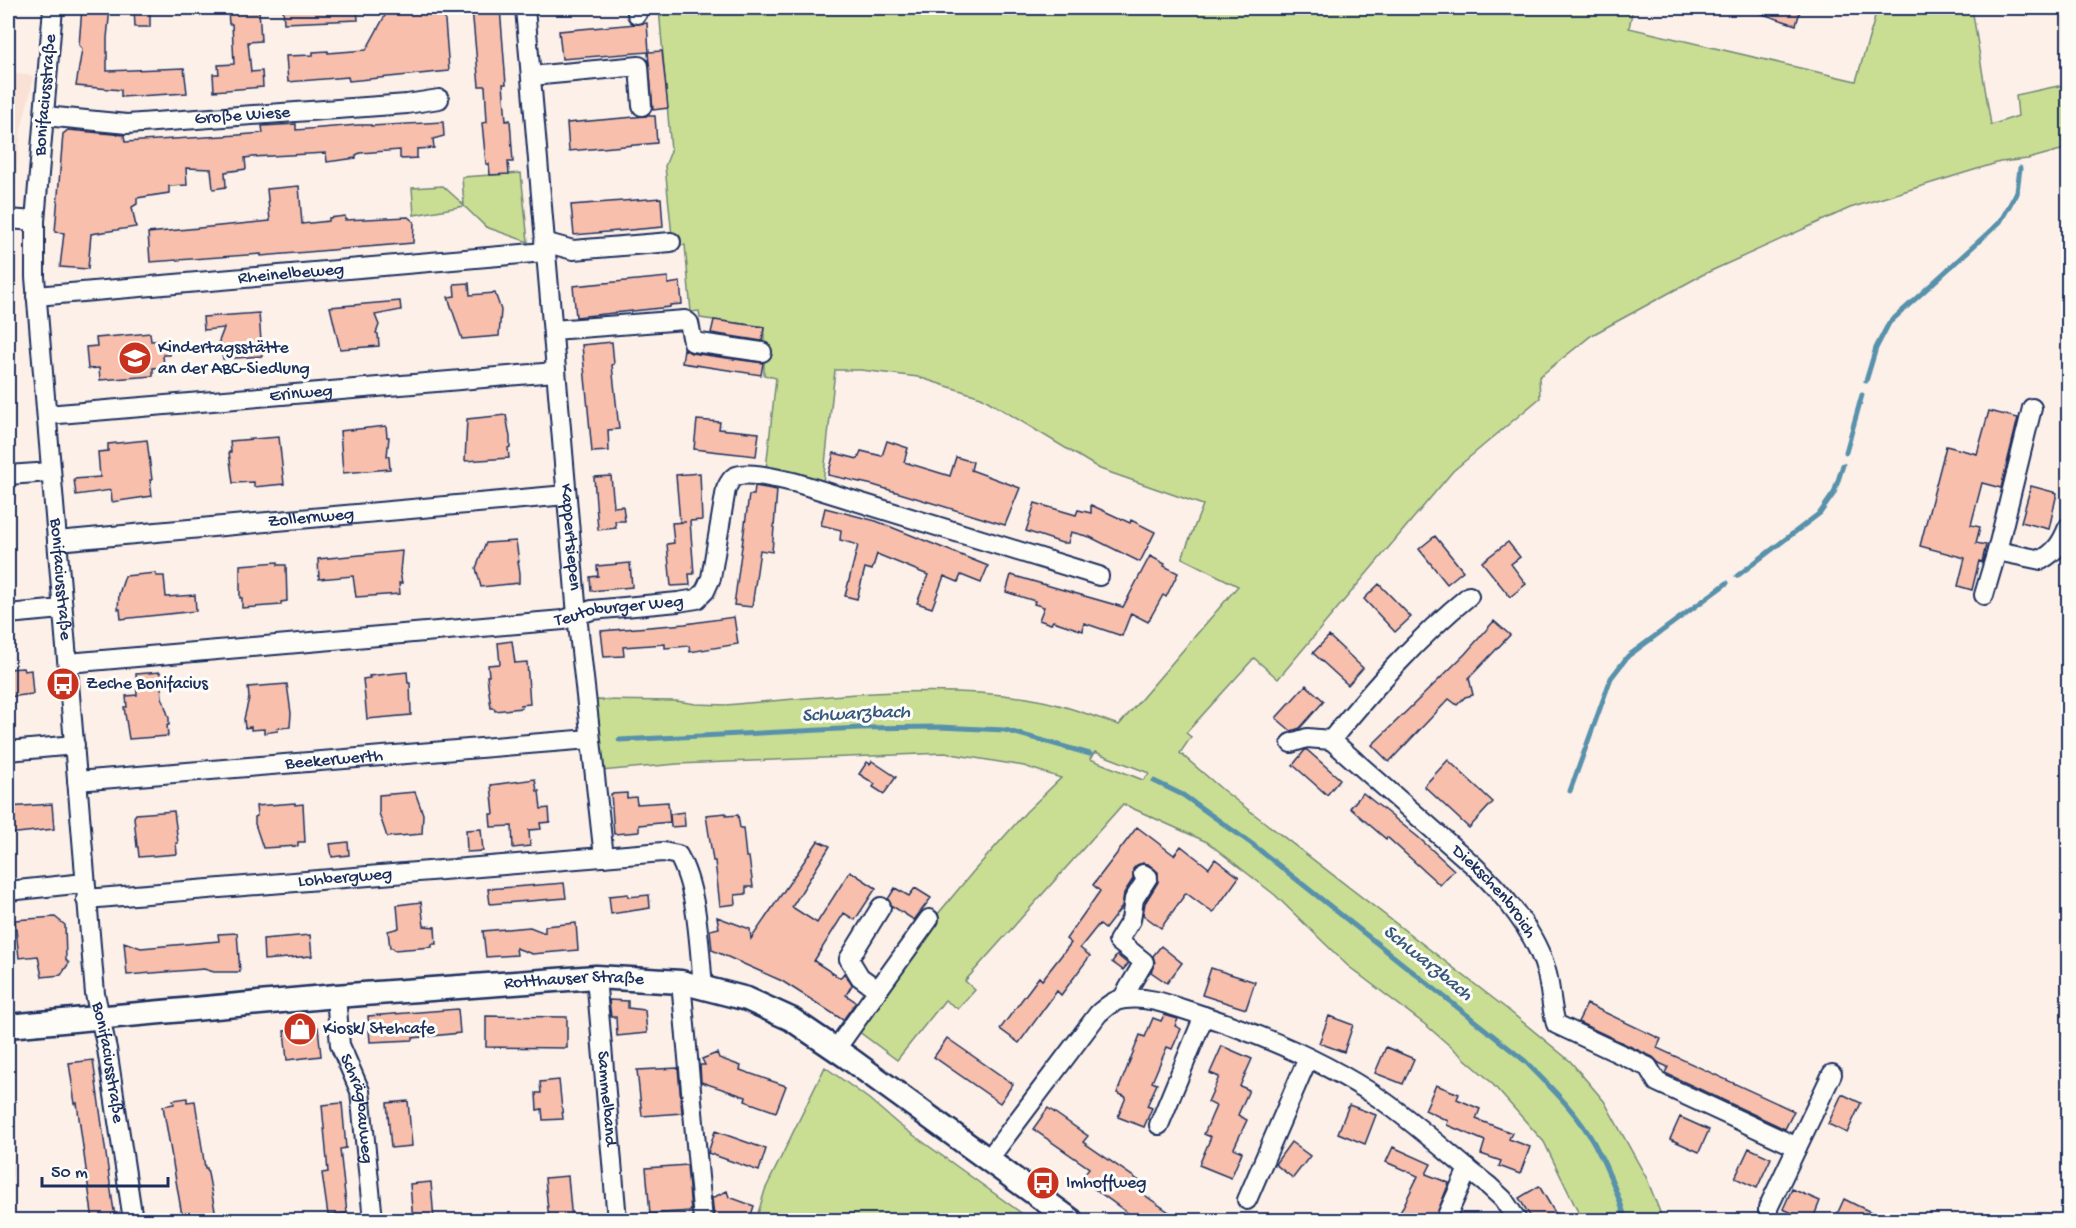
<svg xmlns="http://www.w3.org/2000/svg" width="2076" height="1228" viewBox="0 0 2076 1228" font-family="'Gochi Hand',sans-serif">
<rect width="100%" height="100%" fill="#fcf0e8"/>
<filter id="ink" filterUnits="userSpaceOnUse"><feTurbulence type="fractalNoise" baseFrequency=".0167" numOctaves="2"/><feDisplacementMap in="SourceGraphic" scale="12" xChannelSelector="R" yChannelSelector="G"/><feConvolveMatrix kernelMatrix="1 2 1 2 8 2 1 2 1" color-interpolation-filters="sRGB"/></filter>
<g filter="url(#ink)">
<!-- built -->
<path fill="#fae1d6" d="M8 72 33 76 31 90 21 129 14 197 9 201Z
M8 1099 14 1170 8 1197Z"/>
<!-- green -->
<path fill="#c9de93" stroke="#728678" stroke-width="1.5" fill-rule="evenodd" d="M659 8H1633L1629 28 1856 81 1874 21 1876 8H1972L1991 125 2018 116 2016 95 2068 84V150V148L2028 159 2000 162 1850 208 1702 275 1592 335 1539 377 1540 398 1453 471 1278 679 1254 658 1186 733 1191 737 1180 753 1224 791 1507 1009 1570 1061 1604 1101 1647 1179 1663 1220H1582L1544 1142 1488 1079 1427 1026 1348 966 1275 895 1207 842 1123 804 965 981 975 990 958 1009 945 1000 897 1060 854 1028 937 915 972 873 1026 812 1061 778 1024 766 945 753 677 764 601 771 595 700 676 701 696 704 726 705C826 697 927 683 1027 698 1059 703 1090 715 1119 725L1238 586 1182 558 1203 505 1100 469 981 397 918 377 861 370H835L823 483 766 469 776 378 764 375V327L700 318 699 311 691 312 685 245 673 246 665 166 671 151ZM1095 752 1149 773V774L1143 780 1090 759Z
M521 173 528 242 486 227 464 206 414 215 412 188 443 186 464 205 462 177Z
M825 1067 869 1099 898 1124 1031 1220H756L765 1190Z"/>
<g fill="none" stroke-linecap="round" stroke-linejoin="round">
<!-- stream -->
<path stroke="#5991ab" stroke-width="5" d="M1866 381 1876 348 1889 323 2000 222 2017 192 2020 168
M1846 452 1862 395
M1737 576 1820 513 1834 493 1843 465
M619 740 860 728 939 727 1005 730 1090 754
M1154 781 1183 795 1252 844 1525 1061C1549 1086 1577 1112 1594 1143 1607 1167 1618 1194 1626 1220
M1570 791 1611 678 1628 656 1727 583"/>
</g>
<!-- building -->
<path fill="#f7bfac" stroke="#1b2f5e" stroke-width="1.5" d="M82 8H110L107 38V71L184 68 187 93 121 97V90L76 86 82 49 79 45Z
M134 8H150V27H135Z
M283 8H357L358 20 284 23Z
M428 8H444L449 71 349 81 348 77 288 82 286 56 313 55V52L328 51V53L366 50 387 12Z
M472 8H500L506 84H503L506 121 510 120 513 162H508L509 174 490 175 489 164H486L482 123 487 122 485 86H479Z
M1750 8H1801L1796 25 1750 10Z
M259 9 261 41 248 42 251 72 262 71 263 87 214 91 213 74H219L218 65 234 64 232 24H229L228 10Z
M647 23 649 52 662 51 668 108 653 110 648 52 562 59 559 31Z
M646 116H655L657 143 569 151 567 123Z
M443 122 444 136 433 139 434 148 417 149V158L402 159 400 158V150L360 153 356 155V158L327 162 326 153 252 157 245 158 246 169 225 172 226 187 213 189 211 169 186 168 187 185 169 186V193L137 198V204L132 207 136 227 91 234 88 269 60 267 64 233 55 232 63 134 68 130 124 135 125 142 239 135 263 133 262 126 296 124V130L358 125H371V126Z
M299 186 302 224 329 221V218L345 216V220L408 217 414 222 413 243 261 256V254L150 262 148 233 270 221 267 189Z
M661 198 663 227 574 235 571 205Z
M668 277V284L680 282 682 304 670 305V307L576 317 573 286Z
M469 283 470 295 495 293 501 310 499 336 462 339 448 297 455 296 454 284Z
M400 301 401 310 375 315 379 325 376 333 378 334 379 346 340 349 330 307Z
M259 313 262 356 223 359 219 341 224 328 204 330 203 317Z
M714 320 764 327 762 341 711 333Z
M150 333 151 341 169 340 170 355H163L164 367 153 368V376L100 380 99 368 88 369 86 347 97 346 96 338Z
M612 342 614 364 612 365 619 429 608 430 609 451 592 452 582 345Z
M684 349 691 353 763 363 761 375 682 363Z
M1989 411 2018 418 2001 488 1982 483 1971 525 1980 527 1976 543 1986 545 1982 562 1979 561 1972 590 1958 586 1965 558 1920 546 1946 446 1977 454Z
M506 415 510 437V447L508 448 509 458 465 461 467 419Z
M697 420 720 422 719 429 759 433 756 456 694 449Z
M386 426 387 437H389L387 456 389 457 390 469 343 473 340 431Z
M279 437 284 484 254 487V482L233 483 229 452H231L230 441Z
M147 440 152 480H150L152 496 112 502 111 490 76 495 74 479 100 477 98 452 108 451V444Z
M887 441 908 448 904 462 950 476 956 457 973 462 971 470 1020 488 1005 525 873 485 828 475 834 453 858 459 861 451 882 456Z
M700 473 702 520 690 521 694 574H689L690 585 671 586 667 544 674 543 672 523 686 522H680L676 475Z
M611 476 614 507 623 506 625 521H615L616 528 598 530 594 477Z
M755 486 777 490 772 552 760 550 752 607 734 605 749 495H754Z
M2031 486 2057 493 2049 529 2021 522Z
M1035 503 1076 515 1078 510 1091 513V505L1130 523 1131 520 1155 532 1140 562 1090 537 1071 532 1068 543H1062L1026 531Z
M825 508 876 521 988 566 981 583 961 575 958 582 944 576 932 608 917 603 928 575 877 554 872 570 865 568 857 599 845 596 858 545 840 540 841 530 821 525Z
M1435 536 1463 571 1447 584 1419 549Z
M516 541 519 562H518L520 573H519V583L481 587 476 568 486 543Z
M1508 542 1520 557 1511 564 1526 584 1510 597 1482 562Z
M402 551 400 572 402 583H399L400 594 356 597 353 576 319 579 318 559Z
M1150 556 1165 564 1164 566 1178 573 1166 597 1163 595 1148 622 1131 613 1122 636 1084 623 1083 631 1053 621 1051 624 1039 620 1044 607 1034 604 1035 601 1006 592 1011 575 1123 607Z
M278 562V565H286L287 601 281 602V605L242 608V598H240V565Z
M630 563 632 587 591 591 590 577 598 576 597 566Z
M156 573V576H164L166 597 195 595 196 611 121 619 120 609H118L119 594 125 576Z
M1379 584 1411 617 1395 632 1364 599Z
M734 617 738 644 690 652 689 646 665 648V644L623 647 624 656 604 657 601 631 685 624Z
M1494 621 1510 635 1469 678 1473 695 1465 697 1457 705 1449 699 1389 762 1372 745 1465 654Z
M1329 636 1363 668 1348 685 1313 653Z
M512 641 515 663 527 662 530 704 520 705 521 708 495 711 494 708H491L487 676H489L488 665 500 664 498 643Z
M23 668 24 671 31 670 33 694 8 697V669Z
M160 672 162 697 169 718V725H167L168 736 129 739 124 707H127L126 696 137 695 136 674Z
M407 672 408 683H410L411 715 367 719 363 679 370 678 369 676Z
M287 684 291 713 290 727 277 728 278 731 264 733V729L251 730V727L245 728 244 719 249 698 248 687Z
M1306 685 1324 701 1300 728 1291 731 1276 718Z
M1305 750H1307L1340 779 1327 795 1293 765Z
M1448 760 1493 802 1469 828 1424 786Z
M872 761 896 777 884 794 873 787 875 784 859 774 867 762 870 764Z
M535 779 537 791H539L541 809 549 808 550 822 540 823 541 829 529 830 530 846 513 848 512 826 491 827 490 814H494L491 785Z
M415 792 423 814 422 834 387 837 379 813V795Z
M627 793V798L636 797 637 804 668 802 670 822 639 825V832L614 834 611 794Z
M1363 793 1418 837 1454 870 1440 885 1387 837 1386 839 1350 808Z
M295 803V805L303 804 305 842H298V846L263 848 255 824V817L257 816 256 806Z
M52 804 54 829 8 834V807Z
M174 811 178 843H176L177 854 139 857 138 847H137L134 817 136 814Z
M684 812 685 826 671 827 670 814Z
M726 813V816L738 815 740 828H743L746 857H749L753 887H746V894L735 895 736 904 720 906 715 861H713L706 815Z
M1137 827 1174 855 1181 846 1209 868 1215 859 1239 877 1213 913 1186 893 1161 928 1143 915 1145 903 1158 882V872L1148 864 1143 863 1137 865 1133 869V879L1124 893 1122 907 1105 929 1099 924 1080 948 1090 956 1061 995 1057 991 1019 1043 1000 1029 1039 977 1042 980 1071 943 1066 939 1100 891 1093 885Z
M481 829 483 851 467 852 466 830Z
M818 841 830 846 792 907 817 923 850 871 876 888 855 920 844 913 814 961 840 978 844 973 852 985 846 995 856 1002 843 1020 782 981 712 950 710 930 719 928 717 917 750 929 751 939Z
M348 842 349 855 332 857 330 844Z
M564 883 566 898 490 904 488 889Z
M895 888 909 896 915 888 931 898 914 920 892 906 888 899Z
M628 894V897L649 895 650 908 611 914 609 896Z
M421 902 424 926 435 927 436 944H432V947L394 950 393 948H390L388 931 399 928 397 905Z
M55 917 65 925 66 960 69 963 61 975 42 977 38 956 19 958 15 920Z
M576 923 578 950 532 954 516 948 517 955 486 957 483 931 530 927 545 933V926Z
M237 933 240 972H214L204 969 127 975 124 942 141 948 219 941 218 934Z
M310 935 312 956 264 960 263 939Z
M1161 946 1182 963 1167 983 1151 972 1155 963 1153 956Z
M1117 955 1128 964 1123 970 1112 962Z
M1211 968 1255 982 1246 1009 1202 995Z
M609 1000 628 1001V1008L645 1010 647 1033 617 1036 616 1017H611Z
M1587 1004 1661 1039 1657 1048 1794 1111 1785 1129 1665 1073 1668 1067 1659 1063 1653 1057 1578 1022Z
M458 1009 460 1033 413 1038V1040L370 1042 368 1016Z
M1164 1015 1178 1019 1175 1026 1181 1029 1172 1049 1167 1047 1152 1082 1157 1084 1147 1106 1152 1108 1144 1127 1118 1117 1126 1097 1117 1093 1140 1035 1145 1037 1153 1018 1161 1021Z
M486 1016 567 1017V1048L486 1047Z
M1329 1016 1353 1025 1344 1052 1319 1043Z
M318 1027 321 1056 287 1060 284 1031Z
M947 1038 1013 1084 1000 1103 934 1057Z
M1222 1046 1252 1059 1240 1086 1249 1090 1238 1115 1247 1120 1234 1148 1242 1152 1231 1178 1199 1165 1211 1137 1204 1134 1216 1106 1208 1102 1219 1077 1210 1073Z
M1386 1047 1414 1059 1403 1084 1375 1073Z
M717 1053 719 1058 741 1066 740 1070 786 1086 776 1112 745 1101 746 1097 701 1082 700 1065H705L702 1059Z
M93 1060 113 1205 116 1221H93L77 1103 75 1104 69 1063Z
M678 1068 682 1113 642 1116 637 1070Z
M559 1080 563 1119 543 1120 542 1109 537 1110 536 1093H541L540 1082Z
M1436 1085 1459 1094 1457 1099 1480 1109 1476 1119 1512 1133 1509 1139 1530 1147 1520 1174 1499 1166 1501 1161 1481 1154 1485 1141 1447 1125 1448 1121 1425 1110Z
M1842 1094 1861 1103 1847 1133 1828 1124Z
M187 1098V1102L195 1101 205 1168H207L217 1221H183L163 1106 174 1104 173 1100Z
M408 1101 412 1146 391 1148 387 1103Z
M342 1103 346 1148 340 1149 347 1213 328 1215 322 1173 328 1172 322 1105Z
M1349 1105 1376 1115 1365 1144 1338 1133Z
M1048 1108 1088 1136 1083 1142 1148 1187 1143 1194 1182 1221H1139L1081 1179 1089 1168 1033 1129Z
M1680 1117 1709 1130 1699 1152 1670 1139Z
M715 1131 766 1149 759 1171 708 1153Z
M1291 1142 1310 1156 1293 1178 1275 1164Z
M1393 1147 1431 1164 1426 1174 1449 1183 1434 1221H1396L1418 1176 1386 1162Z
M1749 1148 1771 1158 1757 1188 1735 1178Z
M687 1165 691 1211 650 1214 646 1168Z
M568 1176 572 1221H549L545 1178Z
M431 1182 434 1221H413L410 1184Z
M1539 1186 1560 1221H1533L1519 1198Z
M1792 1189 1820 1201 1812 1221 1783 1209Z
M727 1191 729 1197 754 1206 749 1221H727L714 1216 712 1198Z
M1844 1199 1856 1205 1890 1221H1834Z"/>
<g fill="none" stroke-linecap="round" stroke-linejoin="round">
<!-- minor casing -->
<g stroke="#1b2f5e" stroke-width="22">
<g id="minor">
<path id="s1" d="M53 8 35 221V277L95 994 107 1049 133 1220"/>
<path id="s2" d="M525 8 577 615 604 857"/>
<path d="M637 8V14"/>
<path d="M531 76 639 66 642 106"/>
<path id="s3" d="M45 116 127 124 407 104 439 99"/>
<path d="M8 219 35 221"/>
<path d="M544 242 573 250 671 242"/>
<path id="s4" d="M36 296 545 252"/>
<path d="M553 330 685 320 689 323 693 342 762 352"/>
<path id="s5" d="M47 415 555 372"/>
<path d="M8 475 51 472"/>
<path id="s6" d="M57 541 566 495"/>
<path d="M1997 551 2041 560C2056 552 2062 542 2068 527"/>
<path d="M1984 595 1997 551 2032 408"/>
<path id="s7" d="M1469 596C1417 638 1373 689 1331 740L1472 864C1502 892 1537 933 1547 974 1551 990 1551 1007 1556 1024L1648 1067 1657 1082 1797 1147"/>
<path d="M8 614 62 609"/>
<path id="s8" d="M68 663 563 620 592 610 678 602 697 599 705 591 711 578 726 489C728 485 730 480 734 477 748 470 783 480 797 483L1099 576"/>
<path d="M1291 743 1307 738 1331 740"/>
<path d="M8 751 75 745"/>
<path id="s9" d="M77 781 590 739"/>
<path d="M8 891 85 883"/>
<path id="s10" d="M86 899 663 852 678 855C698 889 699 946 703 986"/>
<path id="s11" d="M596 977 617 1220"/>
<path d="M681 982 703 1220"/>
<path d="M878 990 929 919"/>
<path id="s12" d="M336 996 340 1045 360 1091 373 1220"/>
<path d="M1122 999 1144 962 1118 941 1131 920 1134 899 1148 877 1143 874"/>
<path d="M836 1049 878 990 860 977 849 959 881 907"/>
<path d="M1159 1125 1204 1016"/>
<path d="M988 1160 1098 1014C1106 1007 1113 1000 1125 999 1148 996 1170 1005 1192 1012 1258 1033 1325 1061 1382 1100 1419 1126 1453 1158 1489 1186L1503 1199 1517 1220"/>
<path d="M1247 1200 1308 1058"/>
<path d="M1445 1220 1468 1169"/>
<path d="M1768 1220V1208L1832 1074"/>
</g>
</g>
<!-- major casing -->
<g stroke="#1b2f5e" stroke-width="27">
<g id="major">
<path id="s13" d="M8 1026 336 996 596 977 681 982 747 999 791 1019 847 1057 1071 1220"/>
</g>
</g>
<!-- minor -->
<use href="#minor" stroke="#fdfcf7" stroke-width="18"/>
<!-- major -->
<use href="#major" stroke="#fdfcf7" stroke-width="22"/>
</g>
</g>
<!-- icons -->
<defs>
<g id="school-disc" transform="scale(1.725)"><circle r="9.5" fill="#c8321e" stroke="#fdfcf7"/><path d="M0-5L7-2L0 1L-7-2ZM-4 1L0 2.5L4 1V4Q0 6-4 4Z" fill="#fff"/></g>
<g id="bus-disc" transform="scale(1.725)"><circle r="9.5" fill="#c8321e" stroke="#fdfcf7"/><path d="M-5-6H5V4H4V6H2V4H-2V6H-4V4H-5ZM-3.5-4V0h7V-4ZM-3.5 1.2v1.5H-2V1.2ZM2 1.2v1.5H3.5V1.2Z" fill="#fff"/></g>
<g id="shop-disc" transform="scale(1.725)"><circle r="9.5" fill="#c8321e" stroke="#fdfcf7"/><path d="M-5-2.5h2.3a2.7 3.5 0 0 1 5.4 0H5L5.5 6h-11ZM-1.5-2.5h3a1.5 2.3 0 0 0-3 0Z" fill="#fff"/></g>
</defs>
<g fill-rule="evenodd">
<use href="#school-disc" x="135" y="358"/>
<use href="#bus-disc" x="63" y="684"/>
<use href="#shop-disc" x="300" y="1029"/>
<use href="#bus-disc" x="1043" y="1183"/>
</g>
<g text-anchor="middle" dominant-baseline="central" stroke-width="6" stroke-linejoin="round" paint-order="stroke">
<!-- street labels -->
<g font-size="18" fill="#1b2f5e" stroke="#fdfcf7">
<text transform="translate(46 95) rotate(-85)">Bonifaciusstraße</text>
<text stroke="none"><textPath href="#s3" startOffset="198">Große Wiese</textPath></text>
<text stroke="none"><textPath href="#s4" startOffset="256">Rheinelbeweg</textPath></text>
<text stroke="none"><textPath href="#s5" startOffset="255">Erinweg</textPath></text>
<text stroke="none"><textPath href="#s6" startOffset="255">Zollernweg</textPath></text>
<text stroke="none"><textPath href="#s2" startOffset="531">Kappertsiepen</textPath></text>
<text stroke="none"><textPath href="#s1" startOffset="573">Bonifaciusstraße</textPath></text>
<text stroke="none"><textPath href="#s8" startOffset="554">Teutoburger Weg</textPath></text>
<text stroke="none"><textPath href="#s9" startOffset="258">Beekerwerth</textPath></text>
<text stroke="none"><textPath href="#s10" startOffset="260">Lohbergweg</textPath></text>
<text stroke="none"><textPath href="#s7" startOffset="423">Diekschenbroich</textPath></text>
<text stroke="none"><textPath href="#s13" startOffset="568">Rotthauser Straße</textPath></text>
<text stroke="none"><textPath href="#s1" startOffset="1059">Bonifaciusstraße</textPath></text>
<text stroke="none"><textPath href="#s11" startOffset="122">Sammelband</textPath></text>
<text stroke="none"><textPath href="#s12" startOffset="116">Schrägbauweg</textPath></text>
</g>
<!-- poi labels -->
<g font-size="18" fill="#1b2f5e" stroke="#fdfcf7" text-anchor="start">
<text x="158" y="348">Kindertagsstätte<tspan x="158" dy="21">an der ABC-Siedlung</tspan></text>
<text x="86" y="684">Zeche Bonifacius</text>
<text x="323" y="1029">Kiosk/ Stehcafe</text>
<text x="1066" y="1183">Imhoffweg</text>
</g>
<!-- water labels -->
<g font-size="20" font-style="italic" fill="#35587e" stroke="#fdfcf7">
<text transform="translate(856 715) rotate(-2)">Schwarzbach</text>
<text transform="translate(1427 964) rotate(39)">Schwarzbach</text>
</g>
</g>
<!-- margin -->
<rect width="2076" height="1228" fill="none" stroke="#fdfcf7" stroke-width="30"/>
<rect x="15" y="15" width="2046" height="1198" fill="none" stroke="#1b2f5e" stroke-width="2" filter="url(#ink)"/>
<!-- scale -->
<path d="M42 1177v9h126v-9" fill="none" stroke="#1b2f5e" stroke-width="3"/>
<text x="51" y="1177" font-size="18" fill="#1b2f5e" stroke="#fdfcf7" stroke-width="4.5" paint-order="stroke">50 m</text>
</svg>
